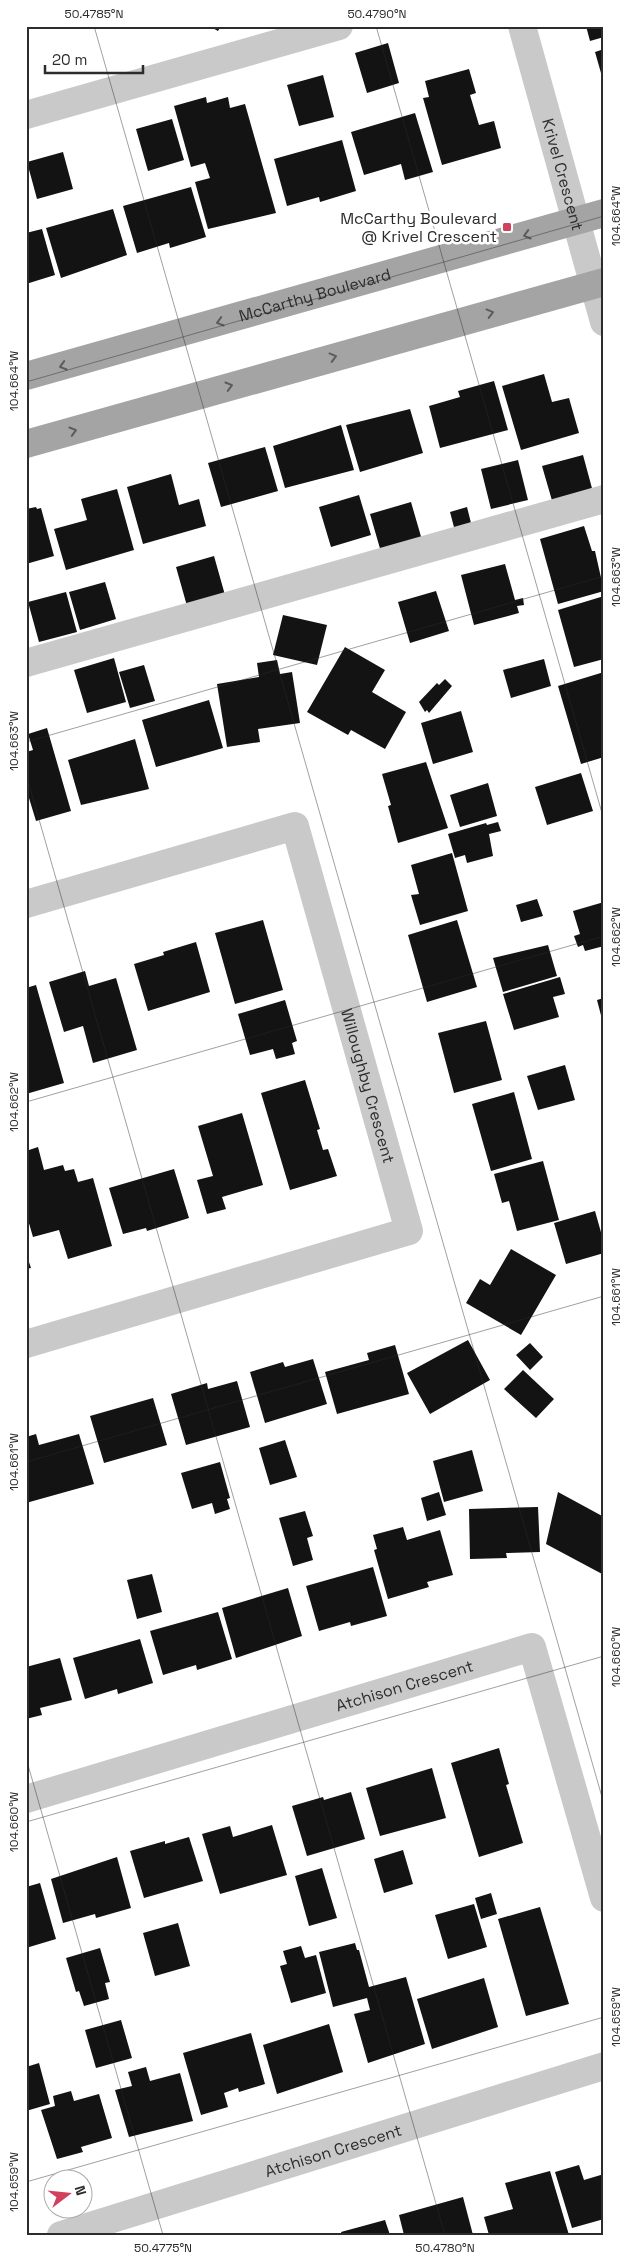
<svg xmlns="http://www.w3.org/2000/svg" width="630" height="2261" viewBox="0 0 630 2261" font-family="'Space Grotesk',sans-serif">
<rect width="100%" height="100%" fill="#fff"/>
<!-- building -->
<path fill="#131313" d="M209 26H221L218 31Z
M586 26H604V37L590 41Z
M388 43 399 83 367 93 355 53Z
M604 49V80H603L595 52Z
M469 69 476 93 470 95 479 125 494 121 501 148 442 165 423 98 429 97 425 81Z
M323 75 334 117 299 126 287 85Z
M206 97 207 103 228 97 230 108 245 104 276 213 208 229 195 182 210 178 205 163 191 167 174 106Z
M415 113 433 172 405 180 401 164 364 175 351 132Z
M172 119 184 160 148 171 136 129Z
M342 140 356 191 320 202 319 197 287 206 274 159Z
M63 152 73 189 37 199 27 162Z
M191 187 206 237 170 248 169 243 137 253 123 206Z
M113 209 127 255 61 278 46 228Z
M42 229 55 275 26 284V233Z
M544 374 552 402 569 398 579 433 521 450 502 386Z
M494 381 508 430 440 448 429 406 460 397 458 391Z
M410 409 423 453 360 472 346 425Z
M341 425 354 470 285 488 273 446Z
M265 447 278 491 221 507 208 463Z
M583 455 593 492 553 504 542 466Z
M518 460 528 500 491 509 481 469Z
M171 474 179 505 199 499 206 526 143 544 127 487Z
M117 489 134 550 66 570 54 529 87 520 81 499Z
M359 495 371 535 331 547 319 507Z
M411 502 422 540 381 552 370 514Z
M36 507 37 509 41 508 54 556 26 564V509Z
M467 507 472 527 455 531 450 512Z
M584 526 592 551H595L604 591 558 604 540 539Z
M214 556 225 595 187 606 176 567Z
M505 564 515 600 523 598 524 605 517 606 519 613 474 625 461 575Z
M105 582 116 619 80 630 69 592Z
M436 591 449 631 410 643 398 602Z
M66 592 77 632 39 642 28 602Z
M604 596V659L574 667 558 610Z
M283 615 327 625 317 665 273 655Z
M345 647 385 670 372 692 406 712 385 749 351 730 348 735 307 712Z
M114 658 126 702 87 713 74 670Z
M544 659 551 686 511 698 503 670Z
M277 660 280 674 292 672 300 723 258 729 260 742 227 747 217 684 259 677 257 663Z
M144 665 155 701 130 708 119 672Z
M604 672V757L581 764 558 686Z
M445 679 452 686 429 713 427 710 425 712 419 702 437 683 439 685Z
M209 700 223 748 156 767 142 720Z
M461 711 473 752 433 764 421 723Z
M47 728 71 811 36 821 29 798 26 799V752L33 750 28 734Z
M135 739 149 789 81 805 68 760Z
M426 762 448 828 398 843 388 806 391 805 382 774Z
M581 773 593 811 547 825 535 787Z
M488 783 497 816 460 827 450 795Z
M498 822 501 831 489 834 493 856 467 863 465 855 455 858 448 834 486 823 487 825Z
M452 853 468 911 420 925 411 895 419 894 411 865Z
M537 899 543 916 521 922 516 905Z
M604 902V946L585 951 583 945 578 947 574 936 580 934 573 911Z
M263 920 283 990 235 1004 215 933Z
M457 920 477 987 427 1002 408 935Z
M196 942 210 992 148 1011 134 964 164 955 163 952Z
M548 945 557 976 503 992 493 958Z
M85 971 89 986 116 978 137 1050 93 1063 83 1026 64 1032 49 982Z
M560 977 565 994 553 997 559 1017 514 1030 503 994Z
M36 985 64 1083 26 1094V988Z
M604 998V1023H603L597 1000Z
M285 1000 297 1041 292 1043 295 1054 276 1059 273 1049 250 1055 238 1014Z
M486 1021 502 1080 454 1093 438 1033Z
M565 1065 575 1100 538 1110 527 1076Z
M305 1080 320 1129 317 1130 323 1150 328 1149 337 1176 290 1190 261 1093Z
M514 1092 532 1159 491 1171 472 1104Z
M242 1113 263 1185 222 1197 226 1209 207 1214 197 1180 213 1176 198 1126Z
M38 1147 44 1170 63 1165 65 1171 74 1169 78 1182 93 1178 112 1246 68 1259 59 1230 33 1237 26 1213V1151Z
M543 1161 559 1220 517 1231 509 1201 502 1203 494 1174Z
M174 1169 189 1218 147 1231 146 1228 123 1234 109 1188Z
M595 1211 604 1243V1253L566 1264 554 1223Z
M511 1249 556 1275 521 1335 466 1303 480 1279 490 1285Z
M26 1253 31 1268 26 1269Z
M468 1340 490 1380 430 1414 407 1373Z
M530 1343 543 1357 530 1370 516 1355Z
M395 1345 409 1394 337 1414 325 1372 369 1360 367 1353Z
M313 1359 327 1404 265 1423 250 1372 283 1362 285 1367Z
M523 1370 554 1399 536 1418 504 1389Z
M237 1381 250 1427 186 1445 171 1394 207 1383 208 1389Z
M153 1398 167 1445 104 1463 90 1416Z
M36 1434 39 1445 79 1434 94 1484 26 1503V1437Z
M285 1440 297 1477 270 1485 259 1448Z
M472 1450 483 1491 444 1502 433 1461Z
M220 1462 230 1498 227 1499 230 1509 215 1514 212 1503 192 1509 181 1473Z
M439 1492 446 1515 427 1521 421 1498Z
M558 1492 604 1517V1575L546 1544Z
M538 1507 540 1552 506 1553 507 1558 470 1559 469 1509Z
M305 1511 313 1536 307 1538 313 1560 293 1566 279 1518Z
M403 1527 407 1540 440 1530 453 1575 427 1582 429 1587 388 1599 374 1550 377 1549 373 1535Z
M373 1567 387 1616 351 1626 350 1622 319 1631 306 1586Z
M152 1574 162 1612 137 1619 127 1580Z
M288 1588 302 1636 236 1658 222 1608Z
M218 1612 232 1659 197 1670 196 1665 163 1675 150 1631Z
M140 1639 153 1683 118 1694 117 1689 85 1699 73 1658Z
M60 1658 72 1700 40 1708 42 1715 26 1719V1667Z
M499 1748 509 1784 506 1785 523 1843 479 1857 451 1763Z
M432 1768 446 1818 380 1836 366 1788Z
M351 1792 365 1839 307 1856 292 1806 323 1797 324 1800Z
M272 1825 287 1875 220 1894 202 1834 230 1826 233 1837Z
M189 1837 203 1881 144 1898 130 1851 165 1841V1844Z
M403 1850 413 1884 384 1893 374 1859Z
M117 1857 131 1908 96 1918 95 1914 63 1923 51 1879Z
M322 1868 337 1918 309 1926 295 1876Z
M40 1883 56 1939 26 1948V1887Z
M491 1893 497 1914 481 1919 475 1898Z
M474 1904 487 1947 448 1959 435 1915Z
M540 1907 569 2004 526 2016 498 1919Z
M178 1923 190 1966 155 1976 143 1933Z
M355 1943 357 1950H359L369 1987 406 1977 425 2044 368 2063 354 2014 370 2010 367 1998 333 2007 319 1952Z
M301 1946 305 1958 316 1955 326 1993 291 2003 280 1966 287 1964 283 1951Z
M100 1948 110 1982 105 1983 109 1999 84 2006 79 1991 76 1992 66 1958Z
M484 1978 498 2027 432 2049 417 1999Z
M121 2020 132 2058 96 2068 85 2030Z
M329 2024 343 2072 277 2094 263 2045Z
M251 2033 265 2084 239 2092 238 2088 224 2093 228 2107 201 2115 183 2053Z
M39 2063 50 2104 26 2111V2067Z
M146 2067 150 2081 180 2073 193 2121 129 2137 115 2090 132 2086 128 2072Z
M71 2091 74 2101 99 2094 112 2138 81 2147 83 2152 57 2159 41 2110 55 2106 53 2096Z
M579 2165 584 2180 604 2174V2219L572 2228 555 2172Z
M550 2171 569 2235H489L484 2217 513 2209 505 2183Z
M463 2197 473 2235H404L399 2215Z
M385 2220 390 2235H342L341 2232Z"/>
<g fill="none" stroke-linecap="round" stroke-linejoin="round">
<!-- minor -->
<g stroke="#c9c9c9" stroke-width="28">
<path id="s1" d="M522 26 604 322"/>
<path d="M26 115 339 26"/>
<path d="M26 663 604 499"/>
<path id="s2" d="M26 904 295 826 409 1231 26 1344"/>
<path id="s3" d="M26 1799 532 1647 604 1898"/>
<path id="s4" d="M61 2235 604 2066"/>
</g>
<!-- major -->
<g stroke="#a4a4a4" stroke-width="28">
<path id="s5" d="M26 376 604 213"/>
<path d="M26 444 604 282"/>
</g>
</g>
<!-- one-way arrows -->
<defs><path id="oneway-chevron" d="M-2-3.5L2.5 0L-2 3.5" fill="none" stroke-width="1.6" stroke-linecap="round" stroke-linejoin="round" transform="scale(1.25)"/></defs>
<g stroke="#5c5c5c">
<use href="#oneway-chevron" transform="translate(527 235) rotate(164)"/>
<use href="#oneway-chevron" transform="translate(490 313) rotate(-15)"/>
<use href="#oneway-chevron" transform="translate(220 322) rotate(164)"/>
<use href="#oneway-chevron" transform="translate(333 357) rotate(-15)"/>
<use href="#oneway-chevron" transform="translate(63 366) rotate(164)"/>
<use href="#oneway-chevron" transform="translate(229 386) rotate(-16)"/>
<use href="#oneway-chevron" transform="translate(73 431) rotate(-16)"/>
</g>
<!-- ticks -->
<path fill="none" stroke="#2c2c2c" stroke-width="1" stroke-opacity="0.45" d="M94 26 604 1804M376 26 604 820M26 382 604 216M26 742 604 576M26 774 445 2235M26 1102 604 936M26 1462 604 1296M26 1758 163 2235M26 1822 604 1656M26 2182 604 2017"/>
<!-- markers -->
<rect fill="#d1405c" stroke="#fff" stroke-width="2" x="502" y="222" width="10" height="10" rx="2.5"/>
<g text-anchor="middle" dominant-baseline="central" stroke-width="5" stroke-linejoin="round" paint-order="stroke">
<!-- street labels -->
<g font-size="16" fill="#2c2c2c" stroke="#fff">
<text stroke="none"><textPath href="#s1" startOffset="154">Krivel Crescent</textPath></text>
<text stroke="none"><textPath href="#s5" startOffset="300">McCarthy Boulevard</textPath></text>
<text stroke="none"><textPath href="#s2" startOffset="550">Willoughby Crescent</textPath></text>
<text stroke="none"><textPath href="#s3" startOffset="395">Atchison Crescent</textPath></text>
<text stroke="none"><textPath href="#s4" startOffset="285">Atchison Crescent</textPath></text>
</g>
<!-- poi labels -->
<g font-size="16" fill="#2c2c2c" stroke="#fff" text-anchor="end">
<text x="497" y="218">McCarthy Boulevard<tspan x="497" dy="18">@ Krivel Crescent</tspan></text>
</g>
</g>
<!-- border -->
<rect width="630" height="2261" fill="none" stroke="#ffffff" stroke-width="55"/>
<!-- north arrow -->
<g transform="translate(68 2194) rotate(74)"><circle r="24" fill="#ffffff" stroke="#ababab"/>
<path d="M0-4L9 19L0 12L-9 19Z" fill="#d1405c"/>
<text y="-8" font-size="14" font-weight="bold" text-anchor="middle" fill="#2c2c2c">N</text>
</g>
<!-- scale -->
<path d="M45 65v8h98v-8" fill="none" stroke="#2c2c2c" stroke-width="2.5"/>
<text x="52" y="65" font-size="15" fill="#2c2c2c" stroke="#ffffff" stroke-width="4" paint-order="stroke">20 m</text>
<rect x="28" y="28" width="574" height="2206" fill="none" stroke="#2c2c2c" stroke-width="2"/>
<g font-size="12" text-anchor="middle" fill="#2c2c2c">
<text x="94" y="18">50.4785°N</text>
<text x="377" y="18">50.4790°N</text>
<text transform="translate(616 216) rotate(-90)" y="4">104.664°W</text>
<text transform="translate(14 381) rotate(-90)" y="4">104.664°W</text>
<text transform="translate(616 577) rotate(-90)" y="4">104.663°W</text>
<text transform="translate(14 741) rotate(-90)" y="4">104.663°W</text>
<text transform="translate(616 937) rotate(-90)" y="4">104.662°W</text>
<text transform="translate(14 1102) rotate(-90)" y="4">104.662°W</text>
<text transform="translate(616 1297) rotate(-90)" y="4">104.661°W</text>
<text transform="translate(14 1462) rotate(-90)" y="4">104.661°W</text>
<text transform="translate(616 1657) rotate(-90)" y="4">104.660°W</text>
<text transform="translate(14 1822) rotate(-90)" y="4">104.660°W</text>
<text transform="translate(616 2017) rotate(-90)" y="4">104.659°W</text>
<text transform="translate(14 2182) rotate(-90)" y="4">104.659°W</text>
<text x="163" y="2252">50.4775°N</text>
<text x="445" y="2252">50.4780°N</text>
</g>
</svg>
